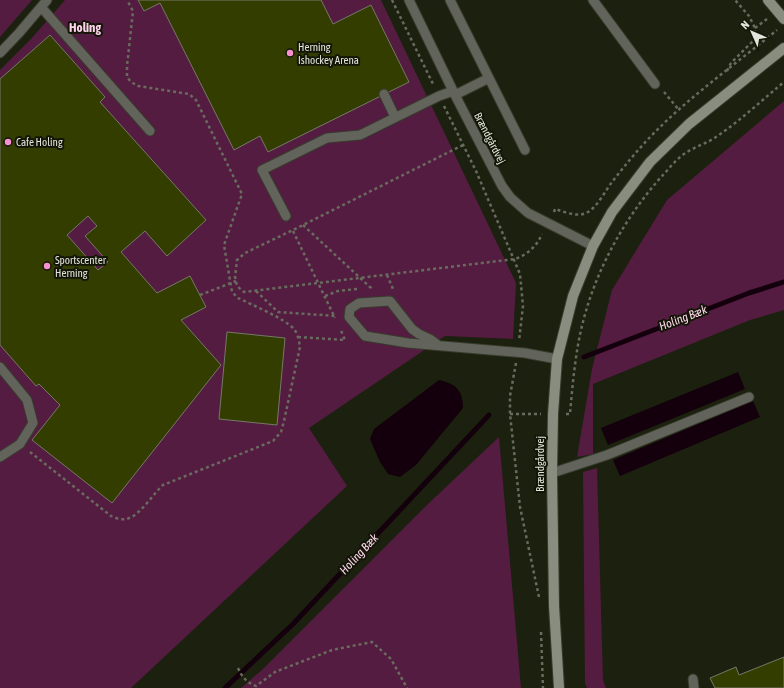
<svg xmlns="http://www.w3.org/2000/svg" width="784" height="688" viewBox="0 0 784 688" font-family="'Asap Condensed',sans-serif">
<rect width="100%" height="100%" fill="#1c200f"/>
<!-- green -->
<path fill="#551c41" d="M0 0H32L0 37Z
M65 0H381L516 283 513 339 445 336 309 428 347 486 131 688H0V70L31 39Z
M784 101V310L750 320 593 384V454L577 457 592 369 612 290 667 200Z
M499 437 521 688H241L263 669 428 504Z
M597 468 603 680 606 688H587L585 683 583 472Z"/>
<!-- water -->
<path fill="#14000c" d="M738 372 745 389 608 445 601 428Z
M439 380C456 384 463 390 463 408L416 465 400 477 388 474 380 462 370 439 374 429Z
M753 401 760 417 620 476 613 460Z"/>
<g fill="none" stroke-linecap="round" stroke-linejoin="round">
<!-- stream -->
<path stroke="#14000c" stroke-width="5" d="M584 357 749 293 784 282
M225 688 293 624 489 415"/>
</g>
<!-- building -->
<path fill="#343d00" stroke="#747966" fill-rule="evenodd" d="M138 0H321L333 24 371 5 409 82 268 152 260 136 234 150 160 3 144 11Z
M50 35 105 97 100 102 206 220 167 256 145 231 121 252 157 293 190 276 206 307 181 320 221 365 112 503 32 440 60 405 39 384 36 386 0 345V79ZM88 216 97 226 85 236 108 262 98 270 67 235Z
M227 332 285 338 277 425 219 419Z
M784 657V688H715L710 678 736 667 739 675Z"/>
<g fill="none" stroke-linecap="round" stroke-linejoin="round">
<!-- lane casing -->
<g stroke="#383c2c" stroke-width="11">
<path id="lane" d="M409 0 455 95 502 186 510 197 528 213 593 246
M450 0 525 150
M593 0 655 84
M41 7 150 131
M0 53 19 33 47 0
M384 94 395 117
M455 95 489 78
M286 216 262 170 327 138 360 135 439 96 453 91
M438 345 430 339 419 334 412 329 390 301 359 303 350 309 349 317 365 336 408 343 525 353 557 359
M0 367 27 400 33 423 20 444 0 457
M552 473 607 455 749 397
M693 679 694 688"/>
</g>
<!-- secondary casing -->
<g stroke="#383c2c" stroke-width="12">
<path id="secondary" d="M768 0 784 19
M559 688 554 606 552 473 553 414 557 359 573 296 593 246 612 212 650 162 689 124 784 48"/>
</g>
<!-- path -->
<path stroke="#686b5d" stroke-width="2.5" stroke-dasharray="3 3" stroke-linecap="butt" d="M392 0 434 86
M755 28 767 19
M727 71 731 63 753 41 755 28 749 16 735 0
M664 92 679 110
M444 106 476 171 520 274 523 306 519 341
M463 145 293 230 245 253 237 260 235 277 237 286 244 292 515 259C527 255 537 246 542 234
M554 212 555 209C565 212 578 218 588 212 598 206 605 191 612 182 626 164 640 147 656 131 693 94 737 63 777 30
M303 225 371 288V291
M293 231 335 318
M387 275 393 289
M256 291 278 312 336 316
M200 295 236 281
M325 296 338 291 357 289
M298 337 345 340 340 328
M516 363 510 396V414L520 507 539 597
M510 414H541
M566 414H570C572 391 574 368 578 345 589 282 620 223 662 176 668 170 673 163 679 158 690 148 704 145 716 137 740 121 762 100 784 82
M30 452 111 516C115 518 121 520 126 519 139 517 153 494 163 485L273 441 281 432 284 421 300 347C299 341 298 334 294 329 284 318 252 305 238 298L232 292 224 245 242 194 196 100 189 94 138 86 131 82 127 77V66L133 11 127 0
M541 632 543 688
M238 668C242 677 246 682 256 686L275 672 332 650 372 642 391 659 407 688"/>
<!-- lane -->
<use href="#lane" stroke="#62645c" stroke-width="9"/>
<!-- secondary -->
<use href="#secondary" stroke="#898d7f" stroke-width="10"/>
</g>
<!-- markers -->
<g fill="#f790ce" stroke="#131607" stroke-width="1.5">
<circle cx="290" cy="53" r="4"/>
<circle cx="8" cy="142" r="4"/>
<circle cx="47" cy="266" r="4"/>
</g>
<g text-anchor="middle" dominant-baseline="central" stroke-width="4" stroke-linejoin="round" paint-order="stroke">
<!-- poi labels -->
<g font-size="11" fill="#e2e5db" stroke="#131607" text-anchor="start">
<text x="298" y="47">Herning<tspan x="298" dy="13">Ishockey Arena</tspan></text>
<text x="16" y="142">Cafe Holing</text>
<text x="55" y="260">Sportscenter<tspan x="55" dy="13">Herning</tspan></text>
</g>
<!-- street labels -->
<g font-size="11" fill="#e2e5db" stroke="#131607">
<text transform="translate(490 138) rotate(63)">Brændgårdvej</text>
<text transform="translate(540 464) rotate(-90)">Brændgårdvej</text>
</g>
<!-- water labels -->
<g font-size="12" font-style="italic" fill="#fed7ed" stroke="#131607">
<text transform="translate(683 318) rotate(-21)">Holing Bæk</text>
<text transform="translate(359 554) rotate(-47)">Holing Bæk</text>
</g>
<!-- quarter labels -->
<g font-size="13" font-weight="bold" fill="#fed1ea" stroke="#131607">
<text x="85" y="27">Holing</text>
</g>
</g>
<!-- north arrow -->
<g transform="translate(752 32) rotate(315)" stroke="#131607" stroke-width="3" paint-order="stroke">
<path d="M0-3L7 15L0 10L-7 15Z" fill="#e2e5db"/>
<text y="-6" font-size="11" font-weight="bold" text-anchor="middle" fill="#e2e5db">N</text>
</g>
</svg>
